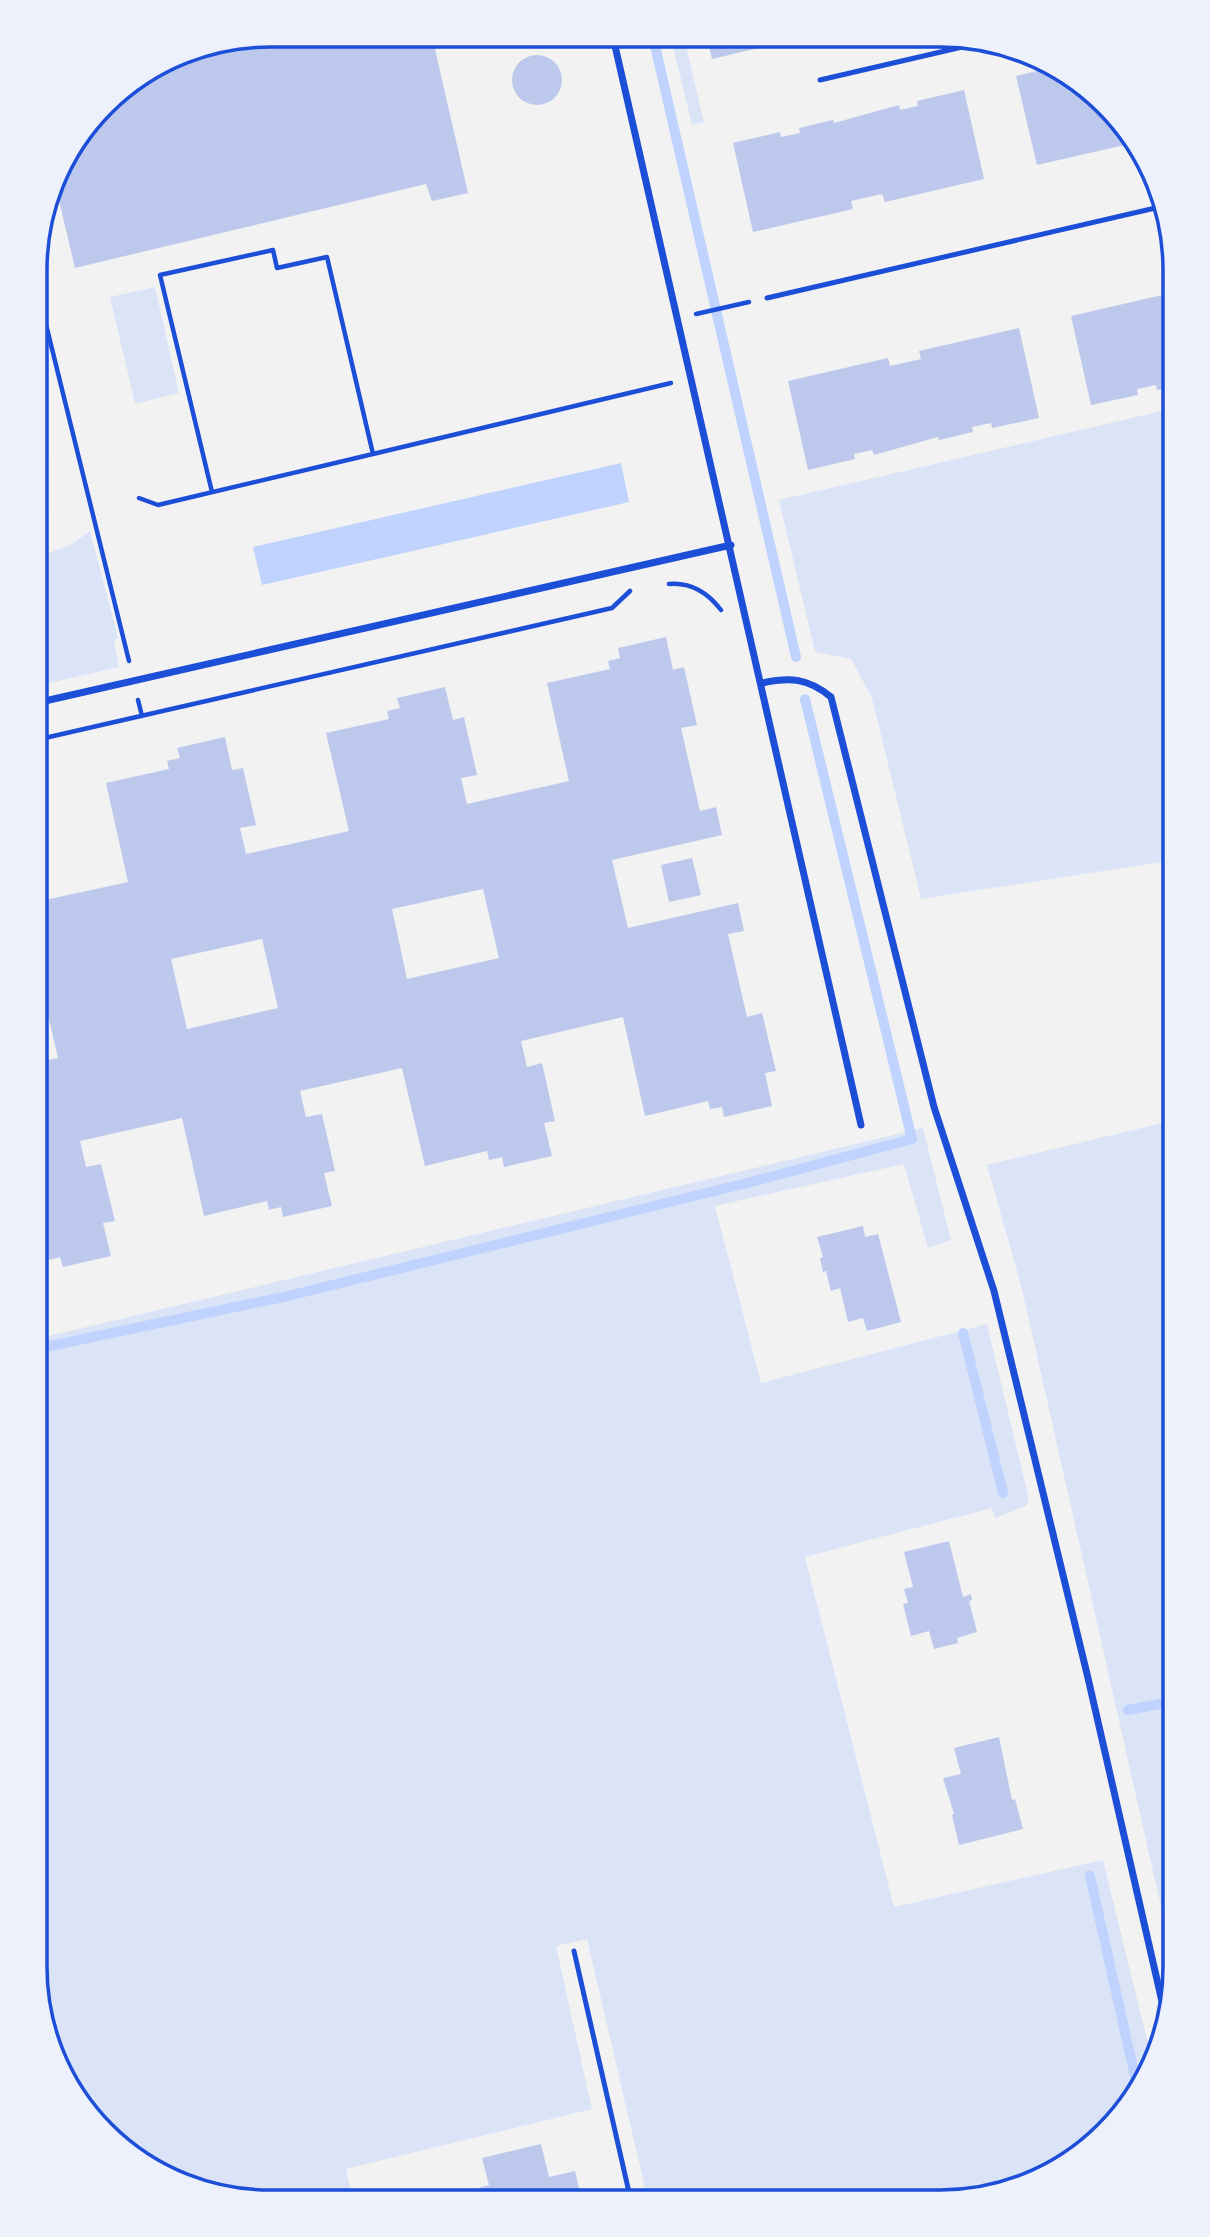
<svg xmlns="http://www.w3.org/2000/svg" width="1210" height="2237" viewBox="0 0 1210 2237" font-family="'IBM Plex Sans',sans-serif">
<rect width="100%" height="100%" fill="#f2f2f2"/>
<!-- green -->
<path fill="#dbe4f7" d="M671 38H684L704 122 692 125Z
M155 287 179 393 135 404 110 297Z
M1175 408V860L921 899 872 698 851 659 815 652 779 500Z
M90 531 118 637 114 641 119 667 36 686 37 558 72 544Z
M1175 1120 1174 1965 1022 1289 987 1165Z
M923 1128 951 1240 928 1248 904 1164 715 1206 761 1383 987 1324 1029 1500 1026 1506 995 1518 992 1508 805 1557 894 1907 1103 1860 1153 2064 1126 2110 1071 2162 1016 2189 940 2202 648 2201 587 1939 556 1946 592 2109 346 2169 353 2200H239L167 2178 115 2144 48 2043 35 1967 36 1339Z"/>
<!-- water -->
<path fill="#bfd3fe" d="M621 463 629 502 262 585 253 547Z"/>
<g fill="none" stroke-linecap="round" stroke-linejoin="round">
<!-- stream -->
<path stroke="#bfd3fe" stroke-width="10" d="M653 37 796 657
M963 1333 1003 1493
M36 1349 288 1296 751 1182 912 1139 805 699
M1128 1710 1175 1701
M1090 1876 1138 2090"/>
</g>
<!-- building -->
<path fill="#bdc9ec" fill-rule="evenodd" d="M270 35 432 36 468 193 432 201 426 184 75 268 58 196 50 198 59 166 115 94 181 53Z
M707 38H797V39L712 59Z
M512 80a25 25 0 1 1 50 0a25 25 0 1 1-50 0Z
M1046 69 1095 93 1129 144 1037 165 1016 76Z
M964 90 984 179 885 202 882 194 851 201 853 209 753 232 733 143 780 132 781 137 800 133 799 128 833 120 834 123 899 105 900 110 918 106 917 101Z
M1171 293 1175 301V386L1157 390 1156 385 1137 389 1138 395 1091 405 1071 316Z
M1019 328 1039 418 992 428 991 423 972 427 973 432 939 440 938 437 874 455 872 450 854 454 855 459 808 470 788 381 888 358 890 366 921 359 919 351Z
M666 637 673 670 684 667 697 725 681 728 700 811 716 807 722 835 612 860 628 928 738 903 744 931 728 934 747 1017 762 1013 776 1071 765 1073 772 1106 724 1117 722 1107 710 1109 708 1101 645 1116 623 1017 521 1041 527 1067 542 1063 555 1121 544 1123 552 1156 504 1167 502 1157 489 1160 487 1151 425 1166 402 1068 300 1091 306 1117 322 1114 335 1171 324 1173 332 1206 283 1217 281 1207 269 1210 267 1201 204 1216 182 1118 80 1141 86 1167 101 1164 115 1221 103 1223 111 1256 63 1267 60 1257 49 1260 47 1252 36 1254V1063L58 1058 42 989 36 990V902L128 882 106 783 169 769 167 761 180 758 177 748 225 737 232 770 243 768 256 825 240 828 246 854 349 831 326 733 389 719 387 711 400 708 397 698 445 687 453 720 464 717 477 775 461 778 467 804 569 781 547 683 610 669 608 661 620 658 618 648ZM483 889 499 958 407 979 392 909ZM262 939 278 1008 187 1029 171 959Z
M692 858 701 895 669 902 661 865Z
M863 1226 865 1237 878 1234 901 1322 867 1331 863 1318 848 1322 840 1288 831 1291 826 1271 823 1272 820 1258 823 1257 817 1237Z
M949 1541 963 1597 971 1594 972 1600 969 1601 977 1632 957 1638 958 1643 934 1649 929 1631 911 1636 903 1604 908 1603 904 1589 913 1587 904 1552Z
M999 1737 1012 1800 1015 1799 1023 1829 959 1845 952 1815 954 1814 943 1778 961 1774 954 1748Z
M541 2144 549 2177 575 2171 581 2197 564 2201H475L472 2190 489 2185 482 2158Z"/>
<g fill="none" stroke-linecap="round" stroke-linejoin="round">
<!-- path -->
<path stroke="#1d4ed8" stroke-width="4.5" d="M37 288 129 661
M696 314 749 302
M373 454 671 383
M139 498 158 505 373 454 327 257 277 268 273 250 160 275 212 492
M669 584C691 582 708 593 721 610
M138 700 142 716
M36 740 612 608 630 591"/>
<!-- service -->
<path stroke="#1d4ed8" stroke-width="5" d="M820 80 988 41
M767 298 1164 206
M574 1951 631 2201"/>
<!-- minor -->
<path stroke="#1d4ed8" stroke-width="7" d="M613 37 861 1125
M762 683C790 677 808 678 831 697L934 1107 994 1291 1088 1678 1166 2019
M36 703 731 545"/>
</g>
<!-- crop -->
<path d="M0 0H1210V2237H0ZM270 47H940A223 223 0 0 1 1163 270V1967A223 223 0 0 1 940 2190H270A223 223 0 0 1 47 1967V270A223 223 0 0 1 270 47Z" fill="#edf1fc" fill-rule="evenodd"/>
<path fill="none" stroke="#1d4ed8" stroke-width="3.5" d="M270 47H940A223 223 0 0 1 1163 270V1967A223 223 0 0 1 940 2190H270A223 223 0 0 1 47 1967V270A223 223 0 0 1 270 47Z"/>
</svg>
